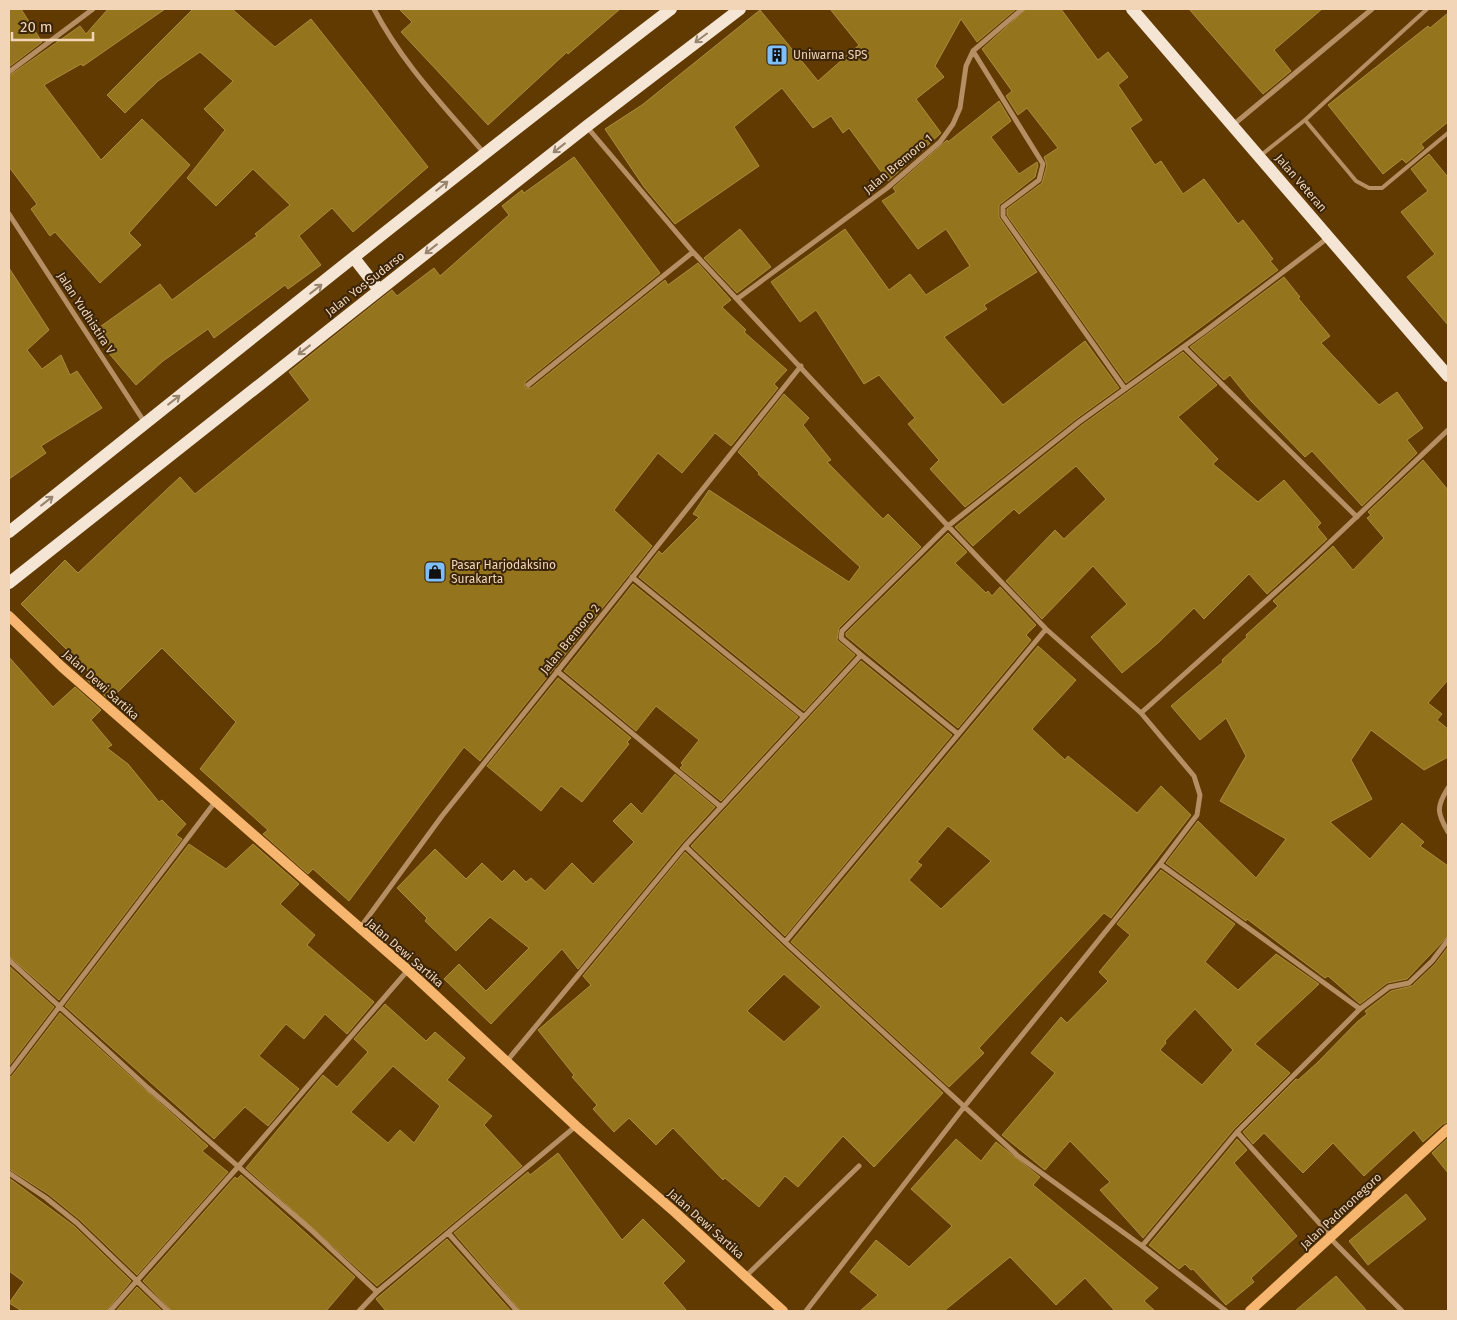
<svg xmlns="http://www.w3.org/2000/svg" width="1457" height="1320" viewBox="0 0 1457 1320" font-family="'Fira Sans',sans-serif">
<rect width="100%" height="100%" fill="#613a02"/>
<!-- building -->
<path fill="#94741c" stroke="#ab8c3d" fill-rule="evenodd" d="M9 9H21L42 42 9 67Z
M108 9H165L83 66 81 64 44 85 101 160 142 119 190 165 129 233 141 245 100 283 55 232 50 236 31 209 37 204 9 167V76L80 26 86 34Z
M193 9H232L275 47 311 19 428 167 353 232 332 208 299 236 321 265 288 289 285 285 214 338 208 329 163 361 136 385 107 351 111 348 97 329 160 284 172 300 257 236 255 234 290 205 253 169 216 206 187 178 225 130 204 109 233 81 200 52 158 81 125 113 107 95Z
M399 9H620L568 54 567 52 488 125 401 32 412 22Z
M830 9H1016L977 42 961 19 935 66 944 77 916 99 941 133 888 181 849 128 843 133 831 116 813 128 782 88 734 127 759 166 675 224 644 187 605 129 642 105 760 10 818 81 859 45Z
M1026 9H1061L1098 60 1108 52 1128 77 1118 85 1142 120 1130 128 1155 165 1161 161 1183 194 1204 179 1238 224 1243 220 1273 259 1270 261 1278 270 1126 383 1007 215V209L1042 183 1047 165 1044 157 1058 148 1027 108 1018 115 1006 96 1012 91 982 49Z
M1189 9H1322L1274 50 1291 71 1263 94Z
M1448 13V122L1421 144 1424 148 1406 163 1402 159 1383 174 1328 105 1428 26 1430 28Z
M999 101 1011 121 991 137 1019 174 1037 162 1038 165 1035 177 999 205V217L1037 272 984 305 987 309 944 337 1003 405 1085 341 1119 388 1076 419 965 507 930 469 939 460 908 424 915 418 879 375 864 384 816 310 800 322 771 282 845 229 889 290 910 274 926 295 970 266 946 229 918 249 882 201 896 192 893 188 947 140 948 142Z
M1429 154 1447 176 1448 175V325L1407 277 1435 254 1401 212 1428 191 1411 169Z
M574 157 660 273 525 382V388H531L665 280 668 285 698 263 731 300 722 307 746 330 744 332 787 370 774 384 778 388 731 446 715 433 682 473 658 453 614 510 652 546 480 761 464 747 349 901 313 869 308 874 263 834 268 830 200 769 236 722 162 648 110 700 85 678 90 673 21 604 65 560 78 573 180 477 195 494 310 400 289 372 392 290 397 296 434 268 440 276 509 215 502 206 522 190 524 193Z
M740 229 771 267 737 293 704 258Z
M9 268 49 330 27 350 42 369 61 355 70 375 77 371 102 408 41 446 46 453 9 479Z
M1284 277 1300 297 1298 298 1330 336 1321 343 1379 405 1397 392 1423 428 1407 440 1417 453 1362 506 1312 451 1305 457 1251 401 1230 375 1224 380 1190 347Z
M1183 352 1217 385 1178 417 1218 459 1213 464 1258 502 1284 480 1321 523 1317 527 1327 539 1267 594 1249 574 1204 619 1194 608 1158 643 1122 673 1091 637 1127 604 1093 566 1042 619 1006 581 1055 530 1064 539 1106 499 1076 466 1019 514 1014 509 973 546 955 527 1082 425Z
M784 394 809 418 803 425 831 460 827 462 883 519 888 514 921 547 839 628 837 640 855 655 804 711 639 577 659 551 662 554 699 517 693 514 709 490 849 582 860 567 758 474 759 473 738 452Z
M1423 460 1448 490V680L1428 703 1442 714 1437 720 1448 729V757L1424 770 1371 730 1351 760 1372 799 1330 822 1370 859 1402 823 1424 842 1420 846 1448 866V936L1407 979 1387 983 1360 1004 1328 976 1325 978 1247 919 1246 921 1166 863 1198 821 1256 878 1286 839 1220 801 1246 756 1226 718 1200 740 1171 706 1223 662 1222 660 1247 637 1246 635 1278 606 1273 601 1333 546 1353 570 1384 538 1367 518 1371 515 1368 512Z
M948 533 967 552 955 563 986 593 988 591 992 596 1000 587 1036 625 1026 635 1031 640 958 728 846 636V633Z
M633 584 798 717 721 801 680 768 683 765 681 763 699 740 656 706 636 731 564 671Z
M1038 646 1076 680 1032 729 1065 760 1068 756 1137 813 1161 786 1191 815 1111 918 1104 913 979 1048 984 1053 949 1087 791 942ZM948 826 991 861 941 909 909 880 922 865 917 862Z
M9 657 53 707 75 687 101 710 91 720 112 745 107 748 128 764 159 802 162 800 186 824 176 835 182 839 59 1000 9 956Z
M861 661 952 735 785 936 691 846Z
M558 678 631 738 627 742 629 744 582 802 561 786 541 811 487 766Z
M675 774 715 807 682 843 578 969 562 949 491 1024 444 979 459 964 486 991 529 948 490 917 456 951 425 921 427 918 397 888 435 849 466 879 482 863 502 882 514 870 526 882 531 878 545 891 572 863 593 884 634 842 613 821 631 803 642 814Z
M189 844 226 869 253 844 299 884 280 904 315 935 307 945 374 1002 347 1034 325 1014 304 1039 286 1024 259 1056 299 1089 268 1126 245 1107 214 1139 65 1006Z
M685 852 782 945 943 1093 874 1167 843 1136 798 1187 785 1176 759 1207 725 1178 723 1180 673 1128 656 1145 629 1118 614 1132 593 1109 597 1105 572 1077 574 1075 538 1030 591 985 583 976ZM784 974 821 1007 784 1042 747 1011Z
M1161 870 1235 924 1205 962 1238 990 1276 954 1319 984 1255 1044 1290 1073 1234 1129 1143 1238 1100 1190 1110 1182 1070 1141 1045 1170 1002 1135 1055 1073 1031 1053 1061 1017 1067 1023 1108 981 1099 972 1130 935 1117 924ZM1195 1009 1233 1050 1202 1085 1160 1050 1166 1043 1165 1041Z
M1448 947V1122L1443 1124 1423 1142 1414 1130 1364 1176 1333 1143 1303 1173 1264 1133 1253 1144 1243 1132 1296 1079 1298 1080 1317 1063 1357 1022 1367 1014 1365 1011 1391 991 1412 986 1435 964Z
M9 966 54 1007 9 1066Z
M385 1004 426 1041 435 1032 465 1058 447 1080 492 1116 484 1125 522 1166 377 1286 246 1168 323 1075 337 1087 368 1052 354 1039ZM393 1066 440 1106 414 1143 400 1130 388 1143 351 1112Z
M60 1013 208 1146 202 1151 228 1172 137 1275 80 1220 48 1194 9 1169V1077L12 1076Z
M1448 1138V1173L1432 1153Z
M956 1139 981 1161 996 1142 1040 1177 1033 1185 1158 1288 1144 1301 1155 1311H1115L1085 1278 1056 1305 1010 1257 944 1311H860L878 1295 850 1272 876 1240 909 1267 952 1226 911 1189Z
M1237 1139 1247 1150 1234 1163 1297 1236 1251 1278 1254 1282 1226 1305 1193 1269 1191 1270 1185 1264 1179 1269 1149 1245Z
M558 1153 622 1240 643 1219 685 1261 663 1283 687 1311H521L454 1233 528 1172 530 1175Z
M241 1175 355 1277 326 1311H172L143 1281 235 1177 237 1179Z
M9 1178 74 1226 131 1281 106 1311H22L9 1303 24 1282 9 1271Z
M1406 1194 1426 1219 1368 1265 1349 1241Z
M447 1239 511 1311H386L376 1299Z
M1336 1276 1367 1311H1295Z
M137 1287 162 1311H116Z"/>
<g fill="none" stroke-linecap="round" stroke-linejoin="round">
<!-- lane -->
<path stroke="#b68e63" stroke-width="4" d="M1305 120 1427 9
M1260 156 1305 120 1356 181 1369 188H1382L1448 133"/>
<!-- street -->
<path stroke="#b68e63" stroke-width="5" d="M374 9C402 63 444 106 483 152
M973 51 1043 164 1039 180 1003 207V216L1125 389
M9 72 93 9
M1233 125 1372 9
M587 127 693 252 948 526 1046 629 1141 713 1194 776 1200 795 1197 815 1160 864 964 1107 806 1311
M9 214 145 423
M737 299 887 188 940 142 953 124 960 108 966 66 973 51 1022 9
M1184 347 1357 517
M528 385 693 252
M632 577 804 717
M861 655 841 638 842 631 948 526 1079 422 1204 332 1329 237
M557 671 721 807
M1141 713 1308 563 1448 430
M1448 788C1436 807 1437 813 1448 832
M685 846 785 942 1018 1156 1142 1246 1226 1311
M1160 864 1360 1009
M360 928 442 816 801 366
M785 942 1046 629
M9 960 148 1088 310 1229 377 1292
M507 1061 685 846 861 655 958 734
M9 1073 215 802
M1237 1132 1331 1236
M9 1173 46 1198 77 1223 168 1311
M449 1234 517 1311
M1330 1238 1402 1311
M1142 1246 1237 1132 1360 1009 1389 987 1409 983 1432 961 1448 940
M745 1277 859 1166
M110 1311 237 1168 408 970
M359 1311 377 1292 576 1126"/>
<!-- secondary -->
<path stroke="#f6b670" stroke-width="10" d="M9 616 62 667 408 970 576 1126 676 1213 783 1311
M1250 1311 1448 1129"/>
<!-- primary -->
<path stroke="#f5e5d4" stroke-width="12" d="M1132 9 1448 376
M354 258 379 290
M9 532C229 357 448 180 671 9
M9 583 587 126 740 9"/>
</g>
<!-- one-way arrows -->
<defs><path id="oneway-shaft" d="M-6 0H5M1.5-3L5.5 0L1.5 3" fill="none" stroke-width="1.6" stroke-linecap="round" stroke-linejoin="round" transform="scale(1.25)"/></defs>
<g stroke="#98856f">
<use href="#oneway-shaft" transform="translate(701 38) rotate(143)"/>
<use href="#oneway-shaft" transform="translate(559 148) rotate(142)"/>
<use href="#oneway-shaft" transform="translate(442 186) rotate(-39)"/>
<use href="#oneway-shaft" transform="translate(431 249) rotate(142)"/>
<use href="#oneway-shaft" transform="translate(316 289) rotate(-38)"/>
<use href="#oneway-shaft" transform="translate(304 350) rotate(142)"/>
<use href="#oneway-shaft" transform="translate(174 400) rotate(-38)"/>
<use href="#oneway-shaft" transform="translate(47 501) rotate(-38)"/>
</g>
<!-- icons -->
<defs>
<g id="building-square" transform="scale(1.125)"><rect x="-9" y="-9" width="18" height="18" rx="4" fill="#7ebef9" stroke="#3b250a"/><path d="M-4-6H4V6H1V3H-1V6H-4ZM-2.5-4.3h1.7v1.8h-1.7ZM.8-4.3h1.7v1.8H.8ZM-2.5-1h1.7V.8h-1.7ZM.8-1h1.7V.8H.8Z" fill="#111"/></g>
<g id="shop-square" transform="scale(1.125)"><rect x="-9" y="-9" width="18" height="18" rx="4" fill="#7ebef9" stroke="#3b250a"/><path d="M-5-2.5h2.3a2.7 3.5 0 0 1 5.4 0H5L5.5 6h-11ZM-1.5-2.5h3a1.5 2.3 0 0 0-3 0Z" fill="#111"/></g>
</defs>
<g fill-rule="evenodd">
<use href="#building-square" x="777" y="55"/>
<use href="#shop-square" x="435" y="572"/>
</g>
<g text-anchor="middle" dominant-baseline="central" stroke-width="4" stroke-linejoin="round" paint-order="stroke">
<!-- poi labels -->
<g font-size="12" fill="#f2d5b6" stroke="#3b250a" text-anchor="start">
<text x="793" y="55">Uniwarna SPS</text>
<text x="451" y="565">Pasar Harjodaksino<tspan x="451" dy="14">Surakarta</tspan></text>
</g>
<!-- street labels -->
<g font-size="12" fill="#f2d5b6" stroke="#3b250a">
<text transform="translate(898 164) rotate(-40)">Jalan Bremoro 1</text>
<text transform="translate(1301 183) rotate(49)">Jalan Veteran</text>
<text transform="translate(365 284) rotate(-38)">Jalan Yos Sudarso</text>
<text transform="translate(86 313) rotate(57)">Jalan Yudhistira V</text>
<text transform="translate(570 639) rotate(-51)">Jalan Bremoro 2</text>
<text transform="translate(101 685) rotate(42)">Jalan Dewi Sartika</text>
<text transform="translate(405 953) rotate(41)">Jalan Dewi Sartika</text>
<text transform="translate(1341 1211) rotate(-43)">Jalan Padmonegoro</text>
<text transform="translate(706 1224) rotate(42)">Jalan Dewi Sartika</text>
</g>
</g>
<!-- border -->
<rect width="1457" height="1320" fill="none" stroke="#f2d5b6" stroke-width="20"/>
<!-- scale -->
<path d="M12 32v8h81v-8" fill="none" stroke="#f2d5b6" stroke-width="2.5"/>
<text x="20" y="32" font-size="15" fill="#f2d5b6" stroke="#3b250a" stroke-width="4" paint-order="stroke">20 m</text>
</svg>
